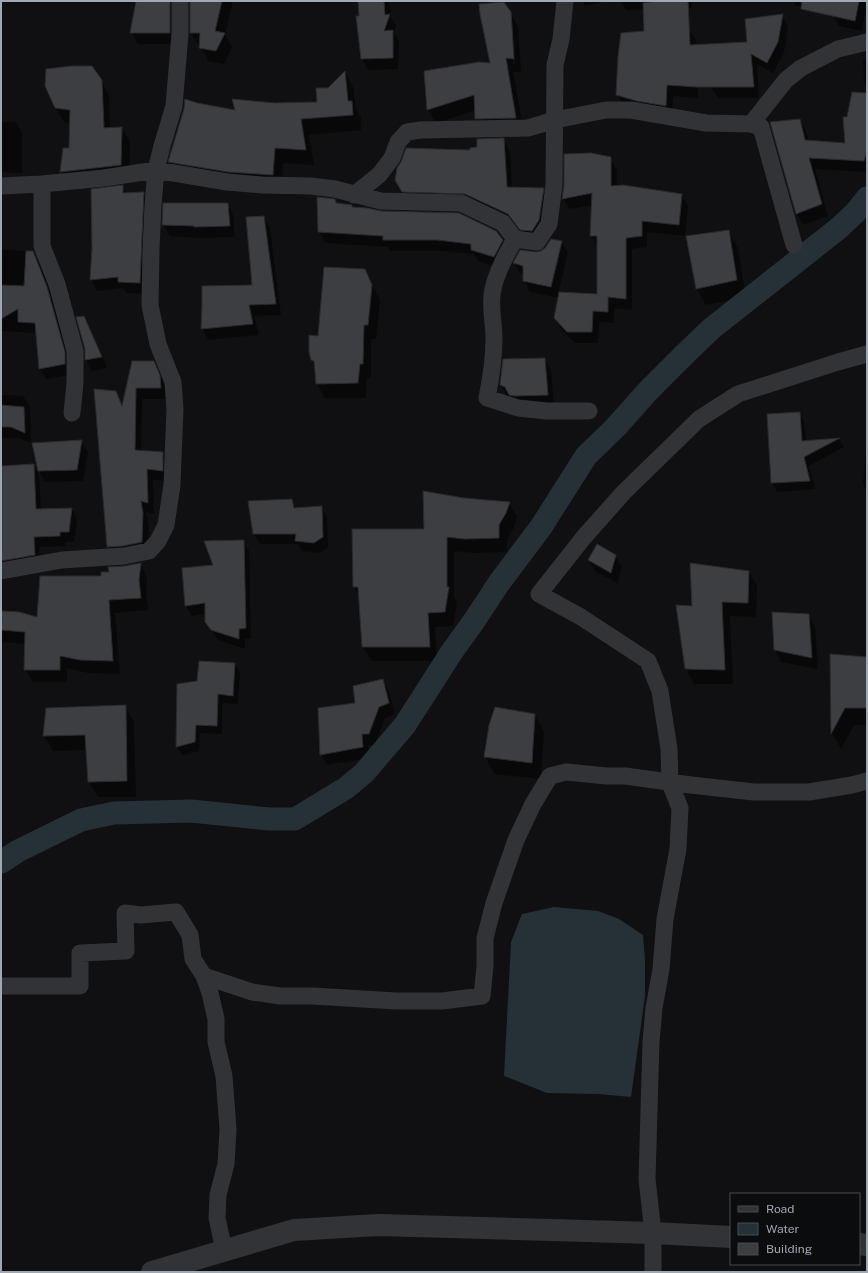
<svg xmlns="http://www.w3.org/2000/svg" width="868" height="1273" viewBox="0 0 868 1273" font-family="'Public Sans',sans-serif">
<rect width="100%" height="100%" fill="#101012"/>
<!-- water -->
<path fill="#263037" d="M554 907 598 911 619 919 643 935 645 960V996L631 1097 598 1094 547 1093 504 1076 511 942 522 914Z"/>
<!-- shadow -->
<path fill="#0007" d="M137 1H170L176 11V44H138L131 32Z
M190 1H233L225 35 232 47 224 64 208 61 200 46H199L191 33Z
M359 1H389L391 17 396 26 394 33 399 42 398 69 368 70 362 59Z
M582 1H608L585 6Z
M620 1H692V8L626 10Z
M793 1H816L817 4 796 6Z
M835 1H865L867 5 862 31 839 26 833 15Z
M503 3 511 15H510L513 64H515L512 16 518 27 521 72H513L524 131 484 132 476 119V110L436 123 428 110 425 72 492 64Z
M782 15 788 26 784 53 773 73 757 64 759 98H718L711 87 716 45 748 43Z
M689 29 696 41 698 98 673 96 672 117 624 106 617 94Z
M863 60 867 61V88L864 81Z
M345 72 353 87 356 109 361 118V130L309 135 314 165 283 163 282 190 178 177 169 162 197 104 237 111 275 104 318 103Z
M101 80 109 95 110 128H122L130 142 129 179 68 186 61 172 64 149H70L71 123 64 122 56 108Z
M867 94V172L815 169 828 216 803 225 797 214 800 120 806 131 809 141 846 144 847 118Z
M1 122H16L22 133V173L1 172Z
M503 139 510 151 512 189H543L549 200 545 232 528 241 515 225 472 205 410 202 403 191 471 151Z
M610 158 617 170V187L681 195 688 206 685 236 647 232V247L632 249V310L614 308V323L599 322 598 343H575L562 330 555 318 559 298 530 292 524 281V275L521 274 514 263 536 253 541 252 546 248 551 240 562 242 568 253 558 293 598 295V247L591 236 593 205 570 209 563 198Z
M122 186 126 194 143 193 150 205 146 294 126 293 123 288 97 291 91 280 93 248Z
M164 204H227L233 215 235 237 202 238 170 236 163 225Z
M336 204 352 206 353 208 502 240 509 251 500 268 478 261 474 254 444 251H390L388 247 325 243 319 232Z
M264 217 270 228 281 315 254 316 259 335 208 340 202 329 253 286Z
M728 231 738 248 746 297 706 305 696 288Z
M1 249 33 252 39 263 53 299 70 364V375L46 379 40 369 37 333 1 331Z
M364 270 380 300 376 339H371V378H367L366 398H325L317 384 316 366 312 360 319 337Z
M84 317 90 329 107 368 92 371 86 360Z
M544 359 551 370 554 406H517L507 396 501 385Z
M153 362 160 373 165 387 166 399H142L141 451 163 452 169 464 168 481 153 480 154 514 146 512 149 525 148 553 114 558 108 547 115 392 123 406Z
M867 388V408L866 406Z
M1 395 23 396 30 407 31 443 18 438H1Z
M799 413 804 422 806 441 839 439 844 447 809 466 815 489 777 492 772 483Z
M81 441 88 452 83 481 45 482 39 471Z
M866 449H867V491L863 484Z
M33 465 39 475 41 510 72 509 77 519 74 542H65V546L39 547 40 565 1 573V467Z
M464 499 509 503 517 517 514 528 507 540V552L474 553 454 551V597L457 602 453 626 435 627 437 661H372L363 647 360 597 354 587Z
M291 500 296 509 322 507 327 517 328 547 320 553 302 551 298 544H260L254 534Z
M243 541 249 551 251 638 245 639V649L218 640 206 622V614L192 616 186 606 214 566Z
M615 555 622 567 617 583 595 571 589 560Z
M140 564 147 577 146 594 148 610 115 613 120 674 88 673 67 668V682H33L25 670 26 644 1 642V612L38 619 102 577 125 567Z
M749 572 757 586 756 617 730 616 733 684H694L686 669 677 606 694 607Z
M773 613 809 615 815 627 818 669 781 662 775 650Z
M831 655 867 658V725H854L841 749 832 734Z
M235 664 240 673 238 704 222 703V734L200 733 199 751 182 755 177 747 178 685 198 682Z
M383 680 389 692 395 714 385 718 375 745H368L369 758 327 765 321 754 356 704Z
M125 706 134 722 136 797H98L89 782 87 750 53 751 44 736 46 709Z
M535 715 544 732 541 779 495 774 485 757 490 726Z"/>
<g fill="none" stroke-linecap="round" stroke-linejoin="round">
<!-- canal -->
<path stroke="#263037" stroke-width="23" d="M1 862 18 851 81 820 114 813 191 811 269 819H295L346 788 364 773 405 725 451 653 474 621 499 583 541 527 586 456 615 428 648 391 685 354 711 329 839 228 856 212 867 198"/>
</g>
<!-- building -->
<path fill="#3c3e42" stroke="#2a2a2e" d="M136 1H170V33H130Z
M190 1H222L215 31 225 33 216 51 199 48 200 33H190Z
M358 1H384L385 15 390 14 384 31 393 30V58L361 59 356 16H359Z
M658 1H688L690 45 747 42 745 19 783 14 778 42 767 63 751 54 754 87H697L667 85 666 106 637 101 616 95 618 56 621 33 644 31 643 3Z
M802 1H859L855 21 801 9Z
M504 2 511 12 514 59 506 58 516 118 475 119 474 95 427 110 424 71 479 62 490 63 480 14 479 4Z
M72 66H92L102 80 104 128 122 127 121 165 60 172 63 148H69L70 110 55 108 45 86 46 69Z
M345 71 348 101H352L353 115 301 119 306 150 275 148 273 175 228 172 168 162 184 109 185 99 197 103 235 110 232 99 275 103 317 102 316 88H328Z
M852 92 867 93V150L864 161 809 158 822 204 796 214 770 122 800 119 805 140 845 143 843 117H847Z
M504 138 507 187 544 188 539 220 532 231 520 230 508 214 465 194 402 192 395 180 397 168 401 162 406 148 470 150V148L477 147V139Z
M591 153 611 157V186L623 185 682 194 679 225 642 221V236L626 238V299L608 297V312L593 311 592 332H567L554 318 559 292 597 294V236H590L592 193 562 199 564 185V154Z
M123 185V193L144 192 140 283 118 282V277L90 280 92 248 91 189Z
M317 197 335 199 336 203 352 205V207L367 208 381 211 459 213 496 231 503 240 494 257 471 250V244L437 240H383V236L318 232Z
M163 203H228L230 226 194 227V226L162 225Z
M264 216 276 304 249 305 253 324 201 329 202 307V286L252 285 246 217Z
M729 230 737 280 696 289 686 236Z
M551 239 562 241 551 287 523 281V266L513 263 520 250 536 252 541 251 545 248Z
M26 251H33L47 287 65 352V364L39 369 35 323 18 322V309L1 319V285L24 286Z
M324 267 365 269 372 285 368 325H364L363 364H360L358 383 316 384 314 361 311 360 309 352V335L318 336Z
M84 316 102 357 85 360V349L76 317Z
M545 358 548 395 515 396 509 395 505 387 500 385 503 359Z
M132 361H154L160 375 161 388H136L135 450 163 452V471L147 469 148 503 141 501 143 513 142 542 123 546 107 547 94 389 116 391 122 406Z
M1 405 24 407 25 433 11 427H1Z
M800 412 802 441 840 438 804 457 810 481 771 483 767 414Z
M82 440 77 470 38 471 32 443Z
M34 464 36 509 72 508 69 532H60V536L34 537 35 555 1 561V466Z
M423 491 464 498 510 502 506 513 499 525V538L465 539 447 537V587H449L445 612 428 613 430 647H362L358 587H353L352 529H424Z
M292 499 294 508 322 506 323 537 314 543 295 541 296 534H253L248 501Z
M244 540 246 628 239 629V639L211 630 205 622V603L185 606 182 568 213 565 204 541Z
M597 544 616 555 611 573 588 560Z
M141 563 139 580 141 598 109 600 113 661 80 660 60 656V670H24L25 632 1 630V611L19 612 37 617 40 576H101V572H109L108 567 125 566Z
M690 563 749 571 748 603 722 602 725 670 685 669 676 605 692 606Z
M772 612 809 614 812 658 774 650Z
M830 654 867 657V708H845L831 734Z
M199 661 235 663 233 696 218 694 217 726 196 725 195 742 176 747 177 684 197 681Z
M383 679 389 703 379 707 369 734H362L363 747 320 755 318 708 355 703 353 686Z
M126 705 127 781 88 782 85 735 43 736 46 708Z
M495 707 535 714 532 763 484 757 489 725Z"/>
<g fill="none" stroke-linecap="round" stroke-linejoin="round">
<!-- minor -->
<path stroke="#313337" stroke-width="17" d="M751 124 761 127 794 245
M42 184V246L57 284 75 351V383L72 413
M1 186 42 184 104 178 156 170 227 182 262 185 311 186 335 189 381 201 461 203 503 223 515 239C506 255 497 271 493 289 489 305 494 322 494 338 494 358 491 378 487 398L518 408 547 411H589
M354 195 379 175 392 158 398 142 407 132 421 130 528 128 555 120 606 110H631L706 123 751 124 786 80 801 68 838 49 867 42
M515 239 537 242 549 224 554 185 555 65 561 39 565 1
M1 571 62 560 124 556 149 551 158 541 166 525 172 485 175 409 173 382 158 344 150 305 151 249 153 205 156 170 162 146 174 106 180 34V1
M204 976 252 992 280 996H313L396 1001H442L482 996 485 966V938L494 903 516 840 533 804 550 776 566 772 607 776H625L691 785 754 792H809L852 785 867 781
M1 986H80V953L126 951 125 913 141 915 176 912 190 935 193 959 204 976 210 993 216 1019V1042L224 1076 228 1129 226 1164 218 1195 217 1218 224 1250
M653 1272V1233L647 1179 651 1042 654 1008 661 969 665 919 678 849 680 808 670 783 669 749 660 691 648 661 581 617 539 594 584 537 624 492 699 419 738 394 838 362 867 354"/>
<!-- tertiary -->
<path stroke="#313337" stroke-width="22" d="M859 1244 867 1245
M152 1272 294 1230 378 1225 653 1233 731 1237"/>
</g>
<!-- border -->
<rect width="868" height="1273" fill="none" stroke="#a0a8b4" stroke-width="4"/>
<!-- legend -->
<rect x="730" y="1193" width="130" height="72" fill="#0b0c0d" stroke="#474a50"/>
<rect x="738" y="1206" width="20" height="6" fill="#313337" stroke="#474a50"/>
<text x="766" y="1213" font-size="12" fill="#a0a8b4">Road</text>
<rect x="738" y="1223" width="20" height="12" fill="#263037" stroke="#474a50"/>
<text x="766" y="1233" font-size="12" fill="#a0a8b4">Water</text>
<rect x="738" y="1243" width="20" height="12" fill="#3c3e42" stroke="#474a50"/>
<text x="766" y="1253" font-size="12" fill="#a0a8b4">Building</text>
</svg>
